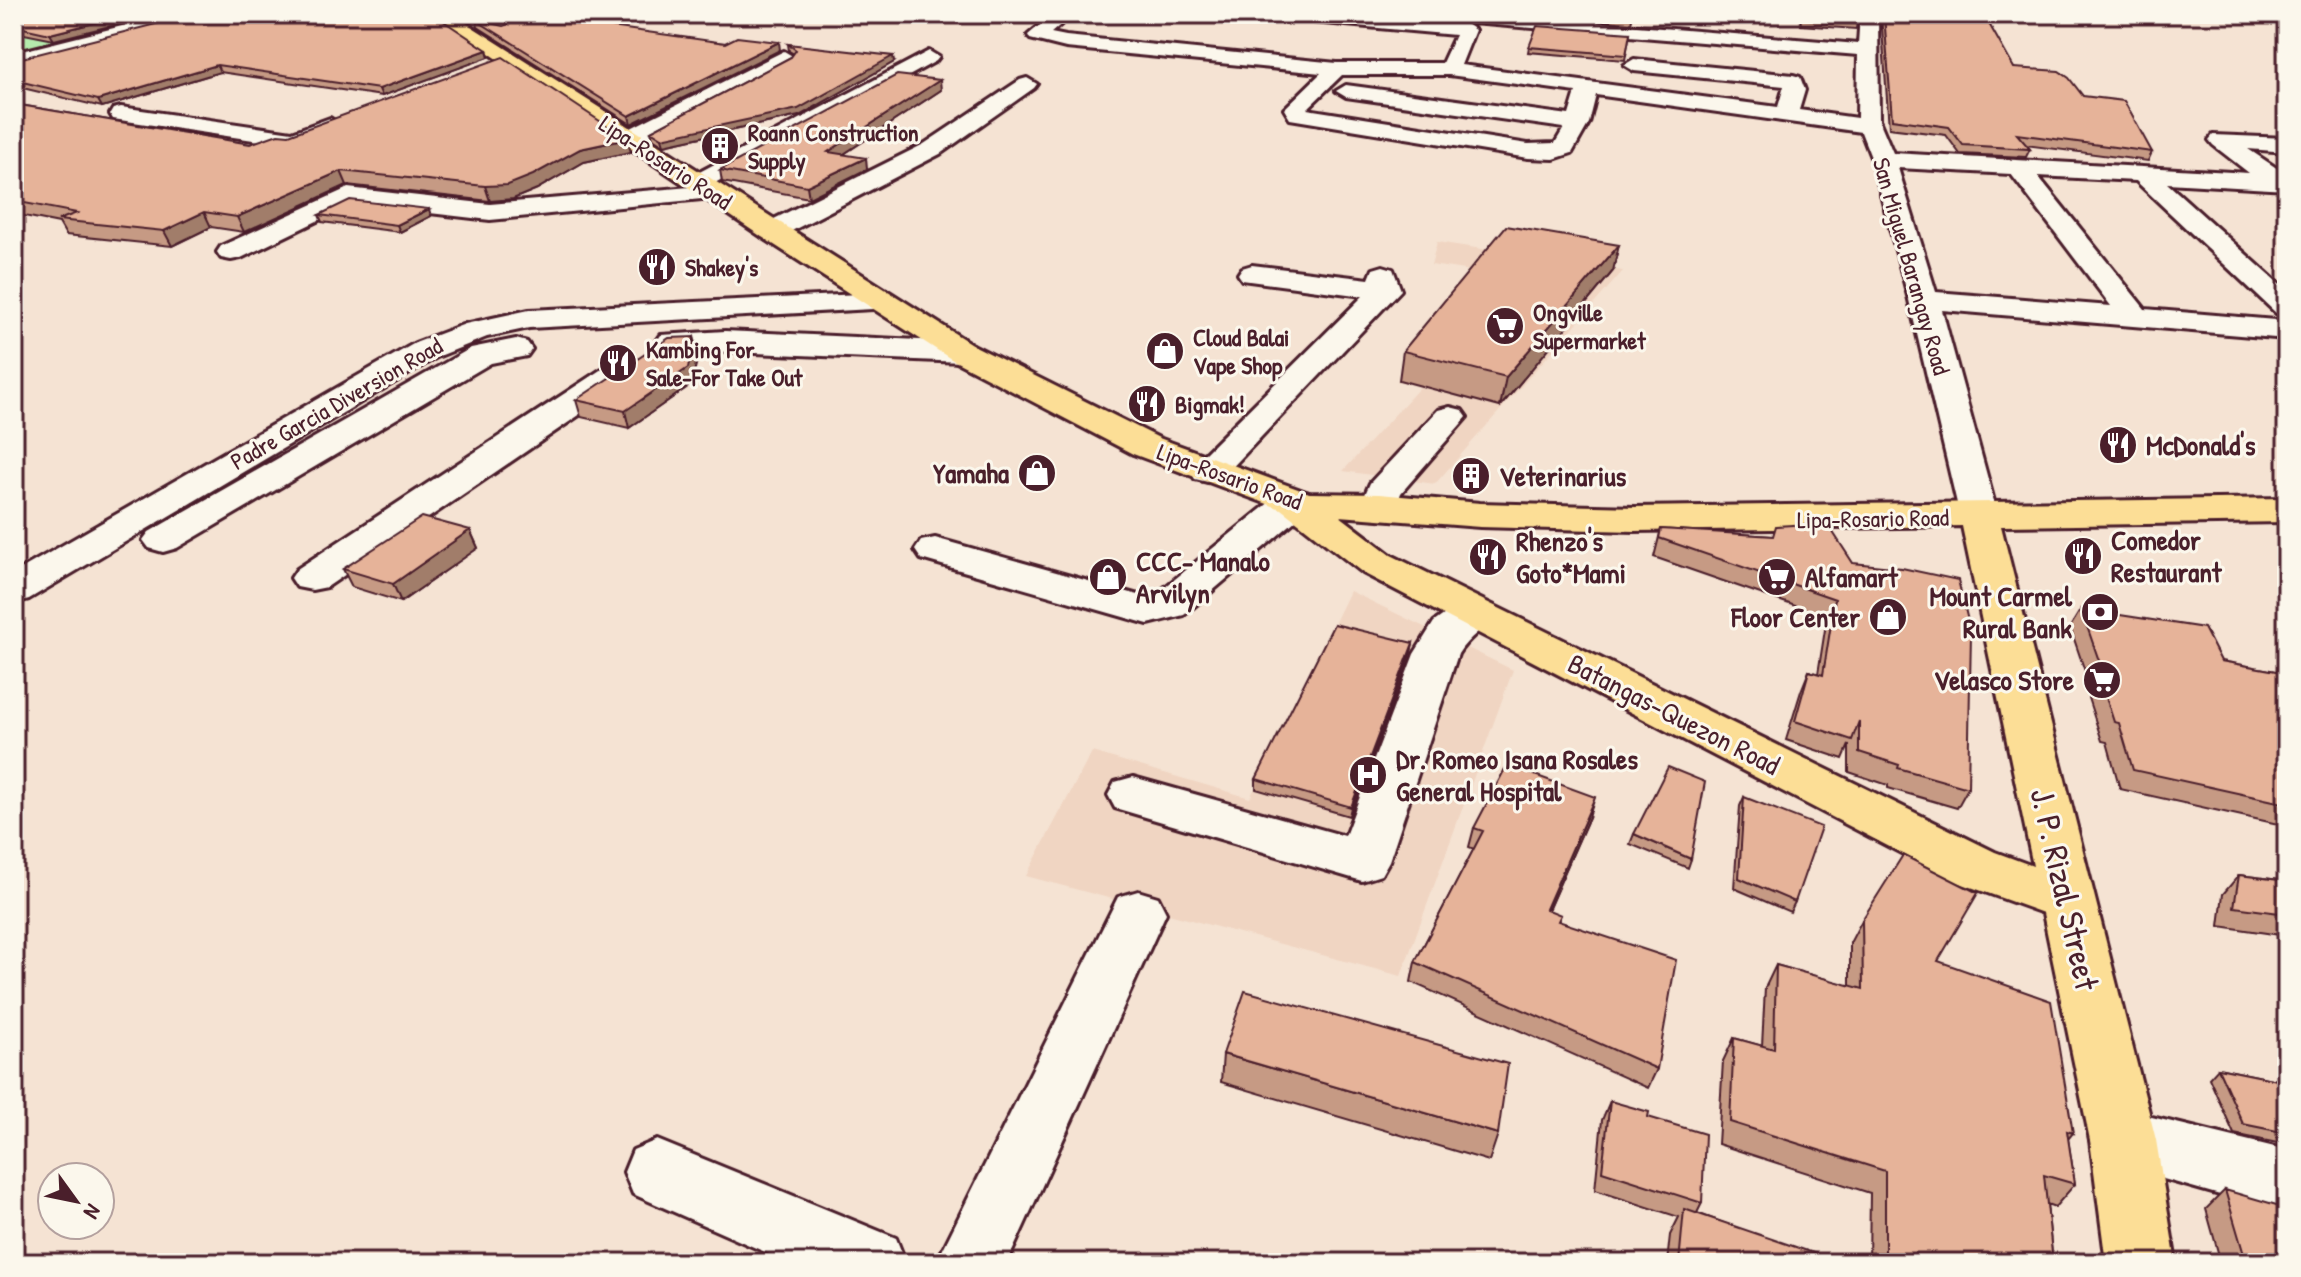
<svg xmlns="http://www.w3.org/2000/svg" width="2301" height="1277" viewBox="0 0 2301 1277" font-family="'Patrick Hand',sans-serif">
<rect width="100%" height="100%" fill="#f5e3d3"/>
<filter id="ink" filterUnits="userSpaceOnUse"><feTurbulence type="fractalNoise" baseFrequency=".0125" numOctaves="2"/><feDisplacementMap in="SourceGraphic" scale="16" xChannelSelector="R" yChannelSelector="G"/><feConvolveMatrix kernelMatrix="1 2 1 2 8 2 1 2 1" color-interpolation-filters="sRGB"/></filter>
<g filter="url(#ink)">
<!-- built -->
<path fill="#f0d5c2" d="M1437 242 1623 271 1435 484 1343 471 1420 387 1397 381 1485 273 1431 265Z
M1350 591 1513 670 1401 976 1026 876 1092 752 1250 798Z"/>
<!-- green -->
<path fill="#b5ebad" stroke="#80856c" stroke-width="2" d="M14 14H178L14 56Z"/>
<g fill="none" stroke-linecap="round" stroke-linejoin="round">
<!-- minor casing -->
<g stroke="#4a1f2b" stroke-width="6">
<path id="minor" d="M170 14H200L197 18 14 65V53Z
M1053 14H1073L1051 33 1066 36 1337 63H1442L1455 35 1280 19 1271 14H1343L1466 24 1475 30 1461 65 1778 107 1784 86 1634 71 1624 65 1634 59 1793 75 1800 77 1805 90 1799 110 1857 118 1858 55 1472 23 1463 18 1467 14H1489L1858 44 1860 14H1878L1879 120 1893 153 2249 173 2213 145 2209 140 2213 135 2287 138V152L2248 149 2287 175V190L2167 183 2287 291V316L2276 313 2136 181 2038 176 2145 309 2287 321V339L1942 310 1998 516 1993 524 1979 528 1965 524 1960 516 1909 300 1872 160 1861 132 1596 95 1589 123 1572 153 1554 159 1528 158 1290 119 1284 109 1321 73 1066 48 1030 39 1028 35ZM1342 75H1449L1576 92 1569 115 1346 85 1336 91 1346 97 1564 128 1555 143 1528 144 1307 109ZM1898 168 2011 174 2111 306 1936 292Z
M784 51 794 57 791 61 639 142H623L620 137 623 132Z
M929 51 939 57 936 61 713 184 722 187 726 192 722 197 490 220 352 204 241 258 231 260 221 258 217 252 221 246 348 188 490 204 690 187 687 182 690 177Z
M1027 78 1037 84 1034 88 940 154 780 237H762L758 231 762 225 924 144 1020 80Z
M121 107 292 132 330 118 341 125 338 130 294 146 113 119 110 114 113 109Z
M1252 265 1369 279 1373 269 1383 266 1393 269 1401 290 1221 479 1208 482 1195 479 1190 471 1195 463 1363 296 1242 280 1238 274 1242 268Z
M880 293 891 296 895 302 891 308 529 328 487 337 437 357 29 599 14 603V573L415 343 465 324 529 310Z
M725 331 962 342 973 345 978 352 973 359 962 362 661 349 656 342 661 335Z
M516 339 527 342 532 349 527 356 491 363 177 548 163 552 149 548 143 540 149 532 471 348Z
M626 358 638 361 642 368 638 375 327 587 312 590 297 587 291 578 297 569 614 361Z
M1450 407 1462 410 1467 417 1401 493 1393 514 1379 518 1365 514 1360 506 1370 483 1438 410Z
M1295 490 1309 493 1314 501 1309 509 1184 615 1148 624 921 559 915 550 921 541 935 538 1149 598 1154 596 1281 493Z
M1474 600 1489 604 1495 613C1485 629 1468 637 1458 654L1389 861 1381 875 1362 881 1115 808 1108 795 1115 782 1133 777 1345 836 1414 654 1434 622 1459 604Z
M1138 891 1158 897 1166 913 1007 1263H936L1118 897Z
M2123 1110 2287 1150V1214L2100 1161 2090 1140 2100 1119Z
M657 1140 896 1238 906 1263H790L633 1194 624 1172 633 1150Z"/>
</g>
<!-- major casing -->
<g stroke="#4a1f2b" stroke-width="6">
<path id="major" d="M431 14H452L973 345 1159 438 1309 493 1379 494 1480 503 1635 507 2287 498V522L2001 526 2156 1140 2176 1263H2106L2090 1140 2043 913 1957 882 1363 573 1281 509 1133 454 951 359 762 237ZM1340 516 1480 527 1635 531 1962 526 2033 866 1995 852 1391 555Z"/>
</g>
<!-- minor -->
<use href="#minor" fill="#fbf7ec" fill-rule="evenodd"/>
<!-- major -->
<use href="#major" fill="#fcde96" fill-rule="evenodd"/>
</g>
<!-- wall -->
<path fill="#c69a84" stroke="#4a1f2b" stroke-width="2" d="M14 14H158L54 40 14 32Z
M1508 14H1633L1631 23Z
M1770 14H1858L1856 29 1801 25 1800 17Z
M1881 14H1964L1965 20 2014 68 2083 96 2152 152 2148 161 2026 145 2030 149 2026 157 1960 154 1946 135 1889 128Z
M476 20 503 26 725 43 780 50 631 124 478 27Z
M1630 33 1625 60 1528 52 1529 47Z
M788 44 894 62 799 116 664 145 653 138 651 131 791 57 794 54 789 51Z
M487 50 489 57 382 96 220 72 102 107 14 86V60Z
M941 90 844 154 867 169 809 198 722 182 720 170Z
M14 104 250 144 289 135 631 152 584 162 537 189 513 199 490 201 347 185 244 232 211 227 172 246 66 235 59 223 14 214Z
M319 215 431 216 400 232 322 222Z
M1613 271 1500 407 1399 380 1403 351Z
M694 337 698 353 692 384 629 428 581 417 576 400Z
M1827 523 1968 788 1957 808 1888 788V785L1849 772V745L1843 759 1786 740 1801 691 1809 671 1818 674 1827 617 1654 557 1661 529 1773 536Z
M470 530 478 548 401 602 352 587 343 569Z
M2081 609 2221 661 2287 673V826L2120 789 2107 742 2102 741 2088 698 2092 692 2070 627Z
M1413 643 1411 652 1349 816 1256 789V779Z
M1744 797 1795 902 1790 912 1734 888 1740 806Z
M1589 817 1548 910 1559 921 1657 1069 1648 1088 1411 982 1415 962 1474 849 1469 847 1474 828Z
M1634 834 1691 859 1688 868 1630 844Z
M2239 875 2287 881V936L2219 926 2223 894Z
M1862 920 1938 961 2073 1133 2068 1139 2075 1184 2055 1207 2047 1204 2053 1263H1869L1870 1193 1718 1144 1723 1061 1734 1038 1762 1046 1765 988 1776 965 1850 986V943Z
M1223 1054 1498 1134 1489 1161 1221 1082Z
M2218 1068 2287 1082V1145L2234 1134 2209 1078Z
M1610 1101 1648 1117 1702 1203 1697 1213 1831 1263H1667L1670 1235 1679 1217 1595 1190 1602 1120Z
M2225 1190 2287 1263H2221L2206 1209Z"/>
<!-- shaded-wall -->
<path fill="#a17d6b" stroke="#4a1f2b" stroke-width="2" d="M130 14H158L54 40 50 34Z
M779 42 780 50 631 124 629 116Z
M487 50 489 57 382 96 379 89Z
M893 56 894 62 799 116 664 145 662 138Z
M217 65 220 72 102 107 98 100Z
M940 80 941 90 830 163 828 152Z
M627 139 631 152 584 162 537 189 513 199 490 201 485 186 580 149Z
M866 158 867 169 809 198 807 186Z
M341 171 347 185 244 232 237 217Z
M429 209 431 216 400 232 397 225Z
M204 212 211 227 172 246 164 231Z
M1619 245 1613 271 1500 407 1506 377Z
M694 337 698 353 692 384 629 428 625 411Z
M470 530 478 548 401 602 393 584Z
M1413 643 1411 652 1349 816 1351 807Z
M1595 797 1589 817 1540 928 1546 909Z"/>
<!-- building -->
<path fill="#e6b399" stroke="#4a1f2b" stroke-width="2" d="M14 14H130L50 34 14 26Z
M195 14H433L487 50 379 89 217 65 98 100 14 80V60Z
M1593 14H1633V17Z
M1802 14H1858V23L1803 19Z
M1884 14H1964L1965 20 1988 22 2014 68 2059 71 2069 78 2083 96 2124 101 2152 152 2017 134 2030 149 1963 145 1949 127 1892 119Z
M528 17 547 18 725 43 737 37 779 42 629 116 476 20 503 26Z
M1537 26 1630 33 1626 55 1529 47Z
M788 44 893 56 798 109 662 138 651 131 791 57 796 50Z
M503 57 627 139 580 149 533 175 508 185 485 186 341 171 237 217 204 212 164 231 58 220 77 213 14 201V104L250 144 278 134 289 135Z
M897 75 940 80 828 152 866 158 807 186 720 170Z
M350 200 429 209 397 225 319 215Z
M1506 226 1619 245 1506 377 1403 351Z
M694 337 688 368 625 411 576 400 669 338Z
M422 517 470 530 393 584 343 569Z
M1827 523 1853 563 1902 568 1958 580 1971 633 1968 788 1898 768 1899 765 1859 752V721L1852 740 1795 721 1809 671 1823 675 1835 599 1659 538 1661 529 1773 536 1776 526Z
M2081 609 2204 628 2221 661 2287 673V804L2133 770 2119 723 2114 722 2100 679 2106 681Z
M1334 624 1413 643 1351 807 1256 779Z
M1507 765 1595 797 1546 909 1561 915 1558 921 1676 960 1657 1069 1415 962 1483 831 1474 828Z
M1668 767 1705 782 1691 859 1634 834Z
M1744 797 1821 827 1795 902 1739 878Z
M1903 855 1978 893 1938 961 2051 1001 2073 1133 2067 1131 2075 1184 2044 1175 2053 1263H1897L1885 1259V1171L1730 1122 1734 1038 1774 1049 1776 965 1863 989 1862 920Z
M2239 875 2287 881V914L2234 907Z
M1245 991 1508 1064 1498 1134 1223 1054Z
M2218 1068 2287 1082V1133L2243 1124Z
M1610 1101 1649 1112 1648 1117 1705 1134 1702 1203 1602 1171Z
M2225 1190 2287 1208V1263H2262L2245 1258Z
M1684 1209 1831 1259V1263H1679Z"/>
</g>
<!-- icons -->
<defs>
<g id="building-disc" transform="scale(2)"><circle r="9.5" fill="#4a1f2b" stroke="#fbf7ec"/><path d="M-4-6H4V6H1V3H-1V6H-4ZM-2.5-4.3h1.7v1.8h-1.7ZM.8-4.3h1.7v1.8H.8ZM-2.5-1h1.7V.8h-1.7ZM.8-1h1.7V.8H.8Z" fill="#fff"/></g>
<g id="restaurant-disc" transform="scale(2)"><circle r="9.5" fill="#4a1f2b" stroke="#fbf7ec"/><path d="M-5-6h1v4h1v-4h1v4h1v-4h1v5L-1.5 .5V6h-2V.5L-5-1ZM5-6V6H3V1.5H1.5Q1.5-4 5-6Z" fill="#fff"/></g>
<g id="supermarket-disc" transform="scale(2)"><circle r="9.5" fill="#4a1f2b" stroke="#fbf7ec"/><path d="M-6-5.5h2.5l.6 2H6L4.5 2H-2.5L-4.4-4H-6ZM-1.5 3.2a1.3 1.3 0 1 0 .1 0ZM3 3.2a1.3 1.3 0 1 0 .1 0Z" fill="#fff"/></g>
<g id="shop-disc" transform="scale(2)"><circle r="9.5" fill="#4a1f2b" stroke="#fbf7ec"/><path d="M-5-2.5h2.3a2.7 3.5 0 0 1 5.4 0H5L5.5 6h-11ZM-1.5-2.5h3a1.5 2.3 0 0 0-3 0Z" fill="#fff"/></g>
<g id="bank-disc" transform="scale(2)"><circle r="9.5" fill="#4a1f2b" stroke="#fbf7ec"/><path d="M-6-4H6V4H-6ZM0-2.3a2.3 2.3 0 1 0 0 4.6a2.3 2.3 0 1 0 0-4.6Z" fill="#fff"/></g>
<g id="hospital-disc" transform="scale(2)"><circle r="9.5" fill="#4a1f2b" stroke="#fbf7ec"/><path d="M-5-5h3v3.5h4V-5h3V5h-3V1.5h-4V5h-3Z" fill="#fff"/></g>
</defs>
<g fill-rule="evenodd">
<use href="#building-disc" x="720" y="146"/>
<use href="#restaurant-disc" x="657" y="267"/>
<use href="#supermarket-disc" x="1505" y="326"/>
<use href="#shop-disc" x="1165" y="351"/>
<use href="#restaurant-disc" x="618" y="363"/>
<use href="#restaurant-disc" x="1147" y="404"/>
<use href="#restaurant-disc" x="2118" y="445"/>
<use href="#shop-disc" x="1037" y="473"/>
<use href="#building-disc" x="1471" y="476"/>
<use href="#restaurant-disc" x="2083" y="556"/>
<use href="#restaurant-disc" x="1488" y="557"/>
<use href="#shop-disc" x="1108" y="577"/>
<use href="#supermarket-disc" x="1777" y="577"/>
<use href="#bank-disc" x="2100" y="612"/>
<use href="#shop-disc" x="1888" y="617"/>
<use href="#supermarket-disc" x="2102" y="680"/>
<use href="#hospital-disc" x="1368" y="775"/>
</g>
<g text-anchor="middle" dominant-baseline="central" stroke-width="6" stroke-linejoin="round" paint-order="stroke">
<!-- far-poi labels -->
<g font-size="24" font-weight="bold" fill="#4a1f2b" stroke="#fbf7ec" text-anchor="start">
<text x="748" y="132">Roann Construction<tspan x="748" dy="28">Supply</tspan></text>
<text x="685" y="267">Shakey's</text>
<text x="1533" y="312">Ongville<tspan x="1533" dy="28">Supermarket</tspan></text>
<text x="1193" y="337">Cloud Balai<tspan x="1193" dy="28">Vape Shop</tspan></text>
<text x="646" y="349">Kambing For<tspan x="646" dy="28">Sale-For Take Out</tspan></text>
<text x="1175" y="404">Bigmak!</text>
</g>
<!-- far-street labels -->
<g font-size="24" fill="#4a1f2b" stroke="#fbf7ec">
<text transform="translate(666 162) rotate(33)">Lipa-Rosario Road</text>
<text transform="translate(1912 266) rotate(74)">San Miguel Barangay Road</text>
<text transform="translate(336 403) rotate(-30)">Padre Garcia Diversion Road</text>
<text transform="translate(1230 476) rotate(20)">Lipa-Rosario Road</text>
<text transform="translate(1873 518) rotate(-1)">Lipa-Rosario Road</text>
</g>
<!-- poi labels -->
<g font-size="28" font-weight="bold" fill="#4a1f2b" stroke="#fbf7ec" text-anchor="start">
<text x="2146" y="445">McDonald's</text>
<text x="1009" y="473" text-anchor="end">Yamaha</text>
<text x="1499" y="476">Veterinarius</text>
<text x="2111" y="540">Comedor<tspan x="2111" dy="32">Restaurant</tspan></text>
<text x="1516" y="541">Rhenzo's<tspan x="1516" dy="32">Goto*Mami</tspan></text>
<text x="1136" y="561">CCC- Manalo<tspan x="1136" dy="32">Arvilyn</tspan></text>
<text x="1805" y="577">Alfamart</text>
<text x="2072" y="596" text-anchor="end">Mount Carmel<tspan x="2072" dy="32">Rural Bank</tspan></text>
<text x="1860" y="617" text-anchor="end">Floor Center</text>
<text x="2074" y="680" text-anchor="end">Velasco Store</text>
<text x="1396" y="759">Dr. Romeo Isana Rosales<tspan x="1396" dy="32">General Hospital</tspan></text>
</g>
<!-- street labels -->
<g font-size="28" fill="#4a1f2b" stroke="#fbf7ec">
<text transform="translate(1674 714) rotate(27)">Batangas-Quezon Road</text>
</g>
<!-- near-street labels -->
<g font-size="34" fill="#4a1f2b" stroke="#fbf7ec">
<text transform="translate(2065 889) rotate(77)">J. P. Rizal Street</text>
</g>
</g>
<!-- margin -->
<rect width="2301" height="1277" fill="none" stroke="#fbf7ec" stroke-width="48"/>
<rect x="24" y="24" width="2253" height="1229" fill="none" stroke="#4a1f2b" stroke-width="3" filter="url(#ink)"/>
<!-- north arrow -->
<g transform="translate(76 1201) rotate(123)"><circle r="38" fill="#fbf7ec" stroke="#b4a19f" stroke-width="2"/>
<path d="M0-6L14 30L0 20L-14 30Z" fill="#4a1f2b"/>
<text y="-12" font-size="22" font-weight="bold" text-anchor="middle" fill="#4a1f2b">N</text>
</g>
</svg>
